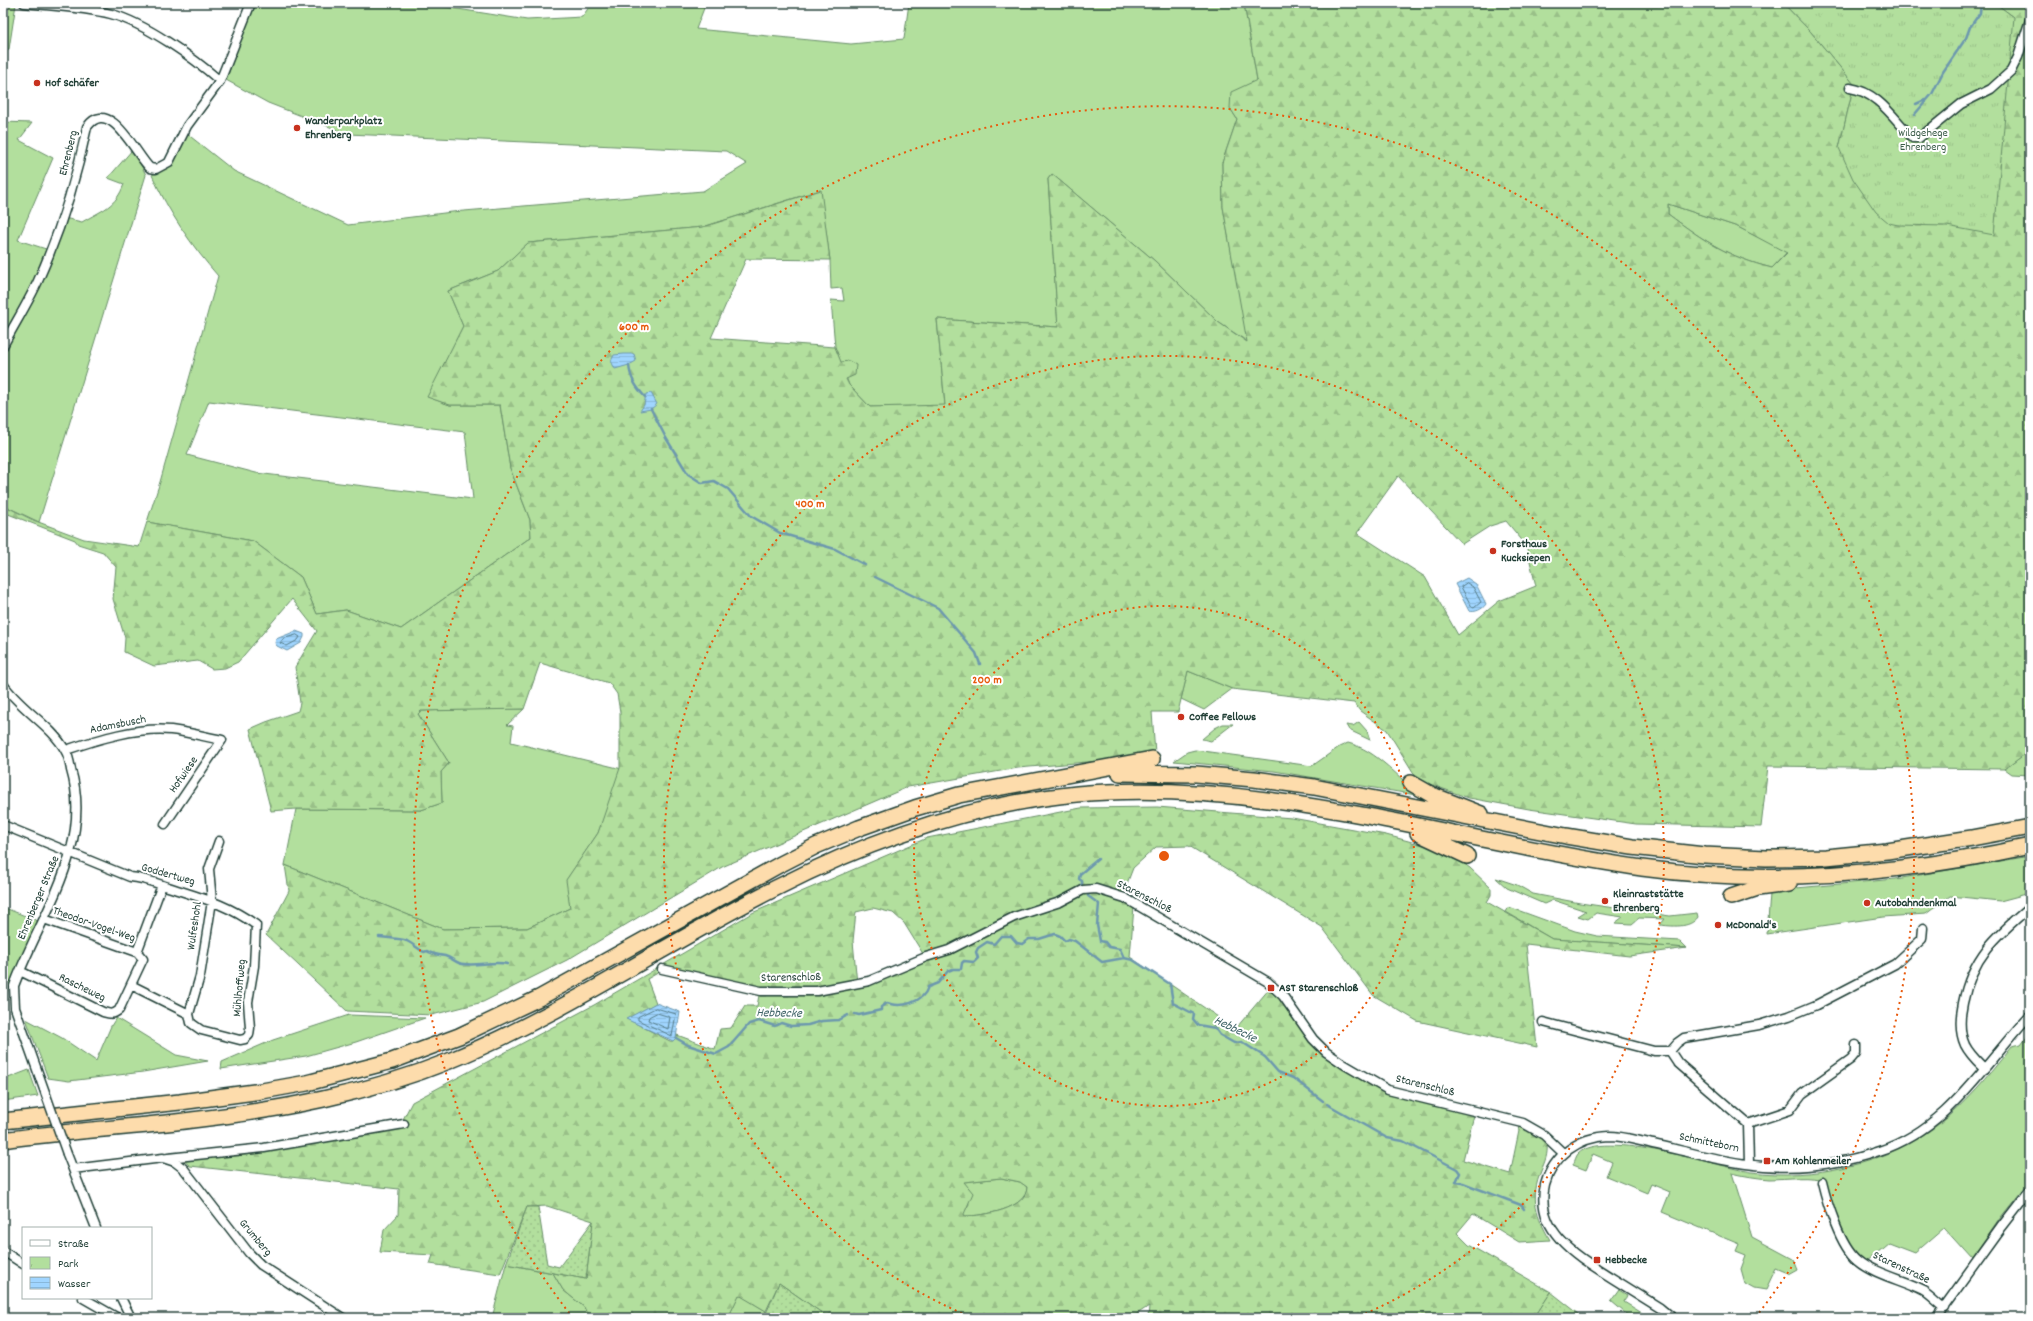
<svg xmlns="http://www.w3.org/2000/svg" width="2033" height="1321" viewBox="0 0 2033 1321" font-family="Dekko,sans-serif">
<defs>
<pattern id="forest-firs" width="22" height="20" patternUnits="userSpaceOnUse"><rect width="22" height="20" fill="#b2df9d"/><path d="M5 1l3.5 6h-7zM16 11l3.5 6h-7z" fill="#99c088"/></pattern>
<pattern id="park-tufts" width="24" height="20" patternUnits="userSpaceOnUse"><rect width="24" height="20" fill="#b2df9d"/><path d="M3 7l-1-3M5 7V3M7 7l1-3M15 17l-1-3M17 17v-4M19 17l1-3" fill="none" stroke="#99c088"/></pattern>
<pattern id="garden-dots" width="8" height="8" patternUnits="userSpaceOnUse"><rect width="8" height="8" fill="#b2df9d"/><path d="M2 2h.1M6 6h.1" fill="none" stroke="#99c088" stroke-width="1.8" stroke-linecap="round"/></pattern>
<pattern id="water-rules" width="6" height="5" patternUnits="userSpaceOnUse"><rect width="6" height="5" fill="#a0d5ff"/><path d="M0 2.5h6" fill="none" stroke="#89b8db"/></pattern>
</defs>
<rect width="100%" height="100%" fill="#fff"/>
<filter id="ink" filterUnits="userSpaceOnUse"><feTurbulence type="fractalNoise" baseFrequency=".025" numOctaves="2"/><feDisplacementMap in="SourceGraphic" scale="8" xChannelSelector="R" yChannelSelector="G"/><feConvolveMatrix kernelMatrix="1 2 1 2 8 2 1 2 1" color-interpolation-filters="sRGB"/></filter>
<g filter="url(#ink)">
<!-- grass -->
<path fill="#b2df9d" stroke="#688e68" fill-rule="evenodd" d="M3 3H33L31 6 16 4 9 49 3 50Z
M254 3H420L527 20 582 17 592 3H706L696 29 851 44 904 39 909 3H1244L1257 80 1230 108 1237 119 1222 163 1223 207 1248 342 1218 322 1155 261 1052 174 1048 179 1058 327 937 319 945 406 870 407 849 385 835 347 831 300 844 301 842 288 831 289 830 260 820 190 703 227 528 243 498 271 448 291 463 326 428 397 450 405H500L510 468 530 520 531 537 401 629 346 610 317 614 301 577 253 541 147 522 160 482 218 276C191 245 169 213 152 175 175 164 176 155 186 133L234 171 348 225 452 212 703 191 747 164 726 151 348 134 268 103 226 80ZM209 401 465 432 473 499 256 473 187 455Z
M3 122 32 123 19 140 53 158 18 240 46 249 37 274 3 339Z
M133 149 146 175 39 522 3 505V354L45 277V272L64 218 82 222C102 210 116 207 124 184L108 178Z
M1668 204 1738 227 1787 252 1772 268C1728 257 1704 241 1668 214Z
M1188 671 1232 689 1204 710 1181 699Z
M482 709H524L507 725 513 726 511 742 622 769 598 833 567 879 570 908 527 928 443 929 285 865 296 809 421 810 442 803 441 772 449 763 418 714 421 711Z
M1359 722 1367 731 1370 740 1349 730 1346 725 1353 726Z
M1223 724H1233L1211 741 1202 739 1215 728Z
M1348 743C1377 750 1399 779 1422 796L1274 771 1174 761 1187 752 1195 750 1312 766 1339 747Z
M2030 750V775L2012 774 2005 769Z
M2030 856V893L2000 901 1950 896 1926 914 1883 917 1767 934 1770 894 1796 888 1896 879Z
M1496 878 1517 885 1533 894 1580 903 1670 916 1697 913 1698 917C1690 929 1671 926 1659 925L1664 919 1639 918 1632 924 1615 923 1623 917 1596 913 1588 919 1578 916 1586 911 1553 900 1544 904 1507 888Z
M1509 907 1575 931 1597 936 1680 941 1687 948 1552 939 1506 912Z
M5 908 38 921C33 931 7 994 3 997V913Z
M349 1015 425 1018 356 1042 306 1056 221 1069 222 1062 273 1040Z
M116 1018 176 1055 208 1061 143 1072 69 1081 48 1078 26 1019 62 1038 96 1061 111 1026Z
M2030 1032V1183L2002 1218 1973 1260 1944 1228 1915 1253 1889 1243 1865 1263 1852 1250 1835 1212 1825 1181C1813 1175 1784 1179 1769 1179 1757 1178 1744 1176 1732 1173L1752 1237 1793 1259 1797 1269 1788 1274 1776 1269 1766 1290 1754 1288 1745 1283 1741 1269 1746 1255 1736 1251 1739 1244 1662 1212 1670 1192 1651 1184 1647 1193 1606 1176 1612 1162 1593 1154 1586 1170 1573 1165C1575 1161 1576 1156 1578 1154 1602 1128 1719 1167 1752 1172 1782 1176 1816 1174 1845 1167 1925 1149 1964 1107 2012 1046L2021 1044Z
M29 1070 38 1096 3 1101V1080Z
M1001 1178 1020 1182 1027 1187C1027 1209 983 1216 965 1216L963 1214 969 1204 963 1182Z
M506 1264 553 1273 563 1290 584 1307 589 1318H492Z
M1619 1290 1627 1295 1624 1302 1642 1313 1637 1318H1631L1611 1301Z
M739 1294 766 1311 764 1318H728Z"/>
<!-- forest -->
<path fill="url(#forest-firs)" stroke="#688e68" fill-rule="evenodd" d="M1244 3H1783L1811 32 1854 84 1839 148 2014 17 1995 3H2030V750L2005 769 1768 766 1761 827 1636 824 1529 809 1469 798 1418 780 1387 730 1360 711 1354 703 1232 689 1188 671 1178 712H1152L1155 753 1110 760 1018 768 908 787 722 867 567 960 483 1002 432 1015 347 1011 266 935 289 891 285 865 443 929 527 928 570 908 566 880 598 833 620 768V712L617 694 609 683 540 663 524 709 421 711 418 714 449 763 441 772 442 803 421 810 296 809 271 811 250 729 266 722 298 711 300 703 295 667 317 631 292 599 238 662 225 668 212 669 198 661 154 666 124 652 125 638 113 599 116 567 103 552 78 544 75 540 3 512V505L33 520 84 539 139 547 147 522 253 541 301 577 317 614 346 610 401 629 531 537 530 520 510 468 500 405H450L427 397 463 326 448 291 498 271 528 243 703 227 821 190 830 260 746 259 711 338 835 347 841 362 849 361 856 365 855 375 846 379 849 385 870 407 945 405 937 319 1058 327 1048 179 1052 174 1155 261 1218 322 1247 342 1223 207 1222 163 1237 119 1230 108 1231 92 1257 80ZM1668 204 1738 227 1787 253 1772 268C1728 257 1704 241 1668 214ZM1398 476 1462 544 1490 526 1506 521 1526 545 1536 586 1499 601 1458 635 1425 577 1357 533Z
M1157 807 1292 818 1386 835 1427 846 1456 858 1470 868 1491 888V895L1487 902 1552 939 1687 948 1629 956 1526 944 1537 1047 1417 1021 1373 995 1322 927 1189 846 1156 847 1133 868 1123 894 1134 906 1130 957 1218 1017 1220 1022 1231 1034 1270 988 1280 998 1306 1036 1388 1094 1474 1115 1463 1160 1510 1174 1520 1126C1530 1130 1540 1135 1547 1144 1548 1155 1545 1161 1541 1171 1530 1198 1536 1215 1550 1240L1519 1242 1473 1214 1457 1233 1469 1245 1551 1292 1534 1318H1230L1224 1315 1221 1318H1148L1149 1306 1131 1318H829L779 1283 766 1311 739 1295 728 1318H589L584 1307 563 1290 553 1273 586 1279 593 1221 547 1206 527 1207 500 1274 430 1264 433 1255 380 1252 384 1230 398 1215 399 1189 190 1166 183 1160 255 1154 399 1127 412 1102 594 1005 752 913 927 838 1081 808ZM873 908 893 913 904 923 925 957 857 984 853 941 856 912ZM663 970 760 990 757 1006H745L731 1028 720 1029 715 1049 677 1035 673 1041H670L627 1019 656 1003 647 979ZM1001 1178 1020 1182 1027 1187C1027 1209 983 1216 965 1216L964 1214 973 1193 964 1182Z"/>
<!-- park -->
<path fill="url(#park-tufts)" stroke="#688e68" d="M1783 3H1995L2014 17 1994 235 1947 226 1898 225 1889 223 1876 212 1853 179 1839 148 1854 84 1811 32Z"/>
<!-- garden -->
<path fill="url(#garden-dots)" stroke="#688e68" d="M527 1207H538L547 1264 559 1267 593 1221 586 1279 506 1264Z
M779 1283 829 1318H764Z
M1551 1292 1584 1318H1534Z"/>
<!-- water -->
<path fill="url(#water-rules)" stroke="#6c98ae" d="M624 354H634L636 361 629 365 615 369 611 361 614 355Z
M651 393 657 404 651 409 640 411 644 405 646 394Z
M1467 578 1476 584 1486 604C1483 609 1475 613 1469 611L1455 584Z
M296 631 304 634V637L301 643 287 651 277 646 275 643 276 639Z
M656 1003 680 1012 676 1038 673 1041 626 1019Z"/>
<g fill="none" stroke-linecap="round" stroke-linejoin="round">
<!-- shore -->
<path stroke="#537a85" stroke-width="1" d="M1467 583 1473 587 1481 602 1474 608 1472 607 1461 587Z
M297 635 300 637 298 640 287 646 280 643 283 639Z
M656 1008 676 1014 672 1036 638 1020V1017Z
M657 1013 670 1017 668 1029 648 1020 649 1017Z"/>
<!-- stream -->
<path stroke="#6c98ae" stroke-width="2.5" d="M1916 104 1925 100
M1915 114 1932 94 1943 72 1966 38 1970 27 1980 13 1981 3
M629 365C630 378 636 387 645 397
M651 409 666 438 688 474 702 483 714 481 728 489 751 516 780 533 835 549 865 565
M875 577 938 608 976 653 980 664
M1082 884V881L1079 879 1080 874 1098 859
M1088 896 1099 904 1097 925 1100 941 1105 942 1109 947 1120 949 1124 958
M379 937C387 938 400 938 407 941 413 944 418 949 424 952L427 951C433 955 438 954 445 956 451 958 454 961 459 963 472 968 493 960 507 964
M855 1014 859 1015 881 1010V1007L887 1003C901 1008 923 1003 928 987L938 983 948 971 953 969H961L962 963 964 961 974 962 978 958 976 952 978 948 987 942 994 944 1001 936H1011L1017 943 1022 944 1029 939H1039L1055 934 1060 936 1065 941 1069 939 1075 941 1102 962 1124 958 1133 960 1170 984 1173 1003 1194 1014 1193 1019 1198 1025 1215 1028 1220 1035 1234 1043 1242 1042 1265 1057 1278 1072 1293 1078 1323 1101
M676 1038 688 1045 716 1054 729 1047 749 1024 759 1021 775 1026 781 1023 791 1026 808 1025 822 1021 839 1020 848 1015
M1327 1104 1387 1138 1403 1141 1457 1169 1460 1173 1456 1182 1463 1183 1521 1205 1524 1209"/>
<!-- minor casing -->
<g stroke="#1f3d34" stroke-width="11">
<path id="minor" d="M24 3C53 6 83 7 111 14 145 23 194 58 220 81
M1850 88C1878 92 1894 119 1913 138H1919L1961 104 1991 89 2011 71 2018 57 2030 20
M3 346C14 325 28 303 38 281 60 232 76 180 87 127 110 95 137 157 150 168L156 169 169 162 187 126 220 81 251 3
M3 684C20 709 52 726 65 750 69 756 70 764 71 770 94 847 39 917 14 986L15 1008 46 1095
M66 750C99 739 136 727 171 730 188 732 206 737 222 740L165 824
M3 825 130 877C144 878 156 883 168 887 202 898 227 904 256 925L254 966 248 1002 250 1028 249 1035 245 1039 240 1040 201 1030 191 1023 189 1014 200 976 212 901 209 869 219 841
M44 919 137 952
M662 969 761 991H817L869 981 926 957 949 950 1014 917 1060 902 1083 890 1096 889 1125 898 1268 982 1283 996 1313 1039 1326 1052 1345 1065 1388 1090 1523 1123 1544 1135 1563 1153
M20 971 103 1012C110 1014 113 1015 119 1010L143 959 137 952 162 885
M131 985 189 1014
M1543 1022 1654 1051H1670
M1985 1069C1978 1062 1970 1055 1965 1045 1959 1032 1960 1017 1963 1003 1972 957 1996 936 2030 907
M1748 1124 1678 1063 1670 1051 1677 1043 1684 1038 1759 1025 1789 1016 1816 1005 1895 964 1922 939 1923 928
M67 1154 96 1228
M168 1158 264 1148 404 1124
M1749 1164 1748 1124 1790 1110 1802 1094 1851 1059 1856 1053V1045
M73 1169 163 1158 175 1162 184 1169 249 1253 261 1265 343 1318
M1822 1182C1827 1203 1840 1246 1857 1260 1875 1275 1902 1280 1924 1291 1931 1295 1938 1303 1945 1308
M3 1251 23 1264
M83 1298 118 1318
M121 1298 131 1318
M1672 1318 1660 1308C1644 1298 1628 1288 1612 1278 1579 1257 1534 1232 1545 1185 1553 1155 1579 1137 1609 1136 1624 1136 1639 1141 1653 1144 1689 1152 1727 1163 1764 1166 1803 1169 1841 1164 1879 1151 1949 1128 1983 1065 2030 1015
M1937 1318 2002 1228 2030 1192"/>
</g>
<!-- motorway casing -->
<g stroke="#1f3d34" stroke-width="18">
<path id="motorway" d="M1120 773 1196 774 1254 779 1314 787 1566 836 1632 847 1704 855 1766 858 1826 857 1887 851 1972 838 2030 827
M1411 783 1432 795 1481 814
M1418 833 1467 856
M1731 897 1758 888 1789 884
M3 1121 180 1102 262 1091 307 1083 392 1061 459 1036 539 998 779 865 816 846 859 828 915 808 959 795 1152 759
M3 1140C66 1131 129 1128 192 1120 280 1110 367 1094 449 1061 564 1014 666 943 776 888 870 840 971 804 1077 794 1268 777 1455 842 1642 868 1772 886 1902 874 2030 846"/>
</g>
<!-- minor -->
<use href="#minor" stroke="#fff" stroke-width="8"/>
<!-- motorway -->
<use href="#motorway" stroke="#fddcac" stroke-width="15"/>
<!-- minor-bridge casing -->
<g stroke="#1f3d34" stroke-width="11" stroke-linecap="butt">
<path id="minor-bridge" d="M46 1095 67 1154"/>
</g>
<!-- minor-bridge -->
<use href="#minor-bridge" stroke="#fff" stroke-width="8"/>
</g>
</g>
<!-- distance rings -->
<g fill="none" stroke="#e8590c" stroke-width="2" stroke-dasharray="2 4">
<circle cx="1164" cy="856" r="250"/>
<path d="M973 1318A500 500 0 1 1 1355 1318"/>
<path d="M573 1318A750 750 0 1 1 1755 1318"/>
</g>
<!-- markers -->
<g fill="#c8321e" stroke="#fff" stroke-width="1.5">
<circle cx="37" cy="83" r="4"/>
<circle cx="297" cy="128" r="4"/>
<circle cx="1493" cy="551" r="4"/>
<circle cx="1181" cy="717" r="4"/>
<circle cx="1605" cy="901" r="4"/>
<circle cx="1867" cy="903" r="4"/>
<circle cx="1718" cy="925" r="4"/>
<rect x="1267" y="984" width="8" height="8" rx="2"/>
<rect x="1763" y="1157" width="8" height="8" rx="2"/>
<rect x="1593" y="1256" width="8" height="8" rx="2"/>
</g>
<g text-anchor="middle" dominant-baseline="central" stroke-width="4" stroke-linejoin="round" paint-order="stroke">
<!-- poi labels -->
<g font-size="12" font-weight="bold" fill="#1f3d34" stroke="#fff" text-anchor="start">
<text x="45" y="83">Hof Schäfer</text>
<text x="305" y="121">Wanderparkplatz<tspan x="305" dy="14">Ehrenberg</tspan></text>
<text x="1501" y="544">Forsthaus<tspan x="1501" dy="14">Kucksiepen</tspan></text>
<text x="1189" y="717">Coffee Fellows</text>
<text x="1613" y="894">Kleinraststätte<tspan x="1613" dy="14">Ehrenberg</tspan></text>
<text x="1875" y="903">Autobahndenkmal</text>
<text x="1726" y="925">McDonald's</text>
<text x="1279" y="988">AST Starenschloß</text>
<text x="1775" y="1161">Am Kohlenmeiler</text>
<text x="1605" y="1260">Hebbecke</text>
</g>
<!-- park labels -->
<g font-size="12" fill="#3c5d49" stroke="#fff">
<text x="1923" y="133">Wildgehege<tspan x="1923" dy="14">Ehrenberg</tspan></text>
</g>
<!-- street labels -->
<g font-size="12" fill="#1f3d34" stroke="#fff">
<text transform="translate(69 153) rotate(-76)">Ehrenberg</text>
<text transform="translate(118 725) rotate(-11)">Adamsbusch</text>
<text transform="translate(184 775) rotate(-55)">Hofwiese</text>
<text transform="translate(168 875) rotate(16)">Goddertweg</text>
<text transform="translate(1144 897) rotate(27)">Starenschloß</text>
<text transform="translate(39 898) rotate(-67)">Ehrenberger Straße</text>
<text transform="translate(94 925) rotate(19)">Theodor-Vogel-Weg</text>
<text transform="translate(195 926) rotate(-82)">Wulfeshohl</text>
<text transform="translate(791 978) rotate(-1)">Starenschloß</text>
<text transform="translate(82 988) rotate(26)">Rascheweg</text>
<text transform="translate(240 988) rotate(-85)">Mühlhoffweg</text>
<text transform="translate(1425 1086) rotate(14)">Starenschloß</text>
<text transform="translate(1709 1143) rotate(12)">Schmitteborn</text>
<text transform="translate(255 1238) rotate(50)">Grumberg</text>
<text transform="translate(1901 1268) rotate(25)">Starenstraße</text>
</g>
<!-- water labels -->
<g font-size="13" font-style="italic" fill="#3f6367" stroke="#fff">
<text transform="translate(779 1014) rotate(1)">Hebbecke</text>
<text transform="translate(1235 1030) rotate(26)">Hebbecke</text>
</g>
</g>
<circle cx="1164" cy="856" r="6" fill="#e8590c" stroke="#fff" stroke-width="2"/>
<g font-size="12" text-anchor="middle" font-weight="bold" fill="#e8590c" stroke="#fff" stroke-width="4" stroke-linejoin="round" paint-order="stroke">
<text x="634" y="330">600 m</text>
<text x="810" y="507">400 m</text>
<text x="987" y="683">200 m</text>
</g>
<!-- margin -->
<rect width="2033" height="1321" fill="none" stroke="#fff" stroke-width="16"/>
<rect x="8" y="8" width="2017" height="1305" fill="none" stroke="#1f3d34" stroke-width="1.5" filter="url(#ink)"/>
<!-- legend -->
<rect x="22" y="1227" width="130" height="72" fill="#ffffff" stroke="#a5b1ae"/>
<rect x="30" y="1240" width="20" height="6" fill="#ffffff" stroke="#a5b1ae"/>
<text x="58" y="1247" font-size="12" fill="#1f3d34">Straße</text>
<rect x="30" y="1257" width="20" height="12" fill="url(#park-tufts)" stroke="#a5b1ae"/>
<text x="58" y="1267" font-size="12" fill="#1f3d34">Park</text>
<rect x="30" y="1277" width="20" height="12" fill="url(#water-rules)" stroke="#a5b1ae"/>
<text x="58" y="1287" font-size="12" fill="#1f3d34">Wasser</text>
</svg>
